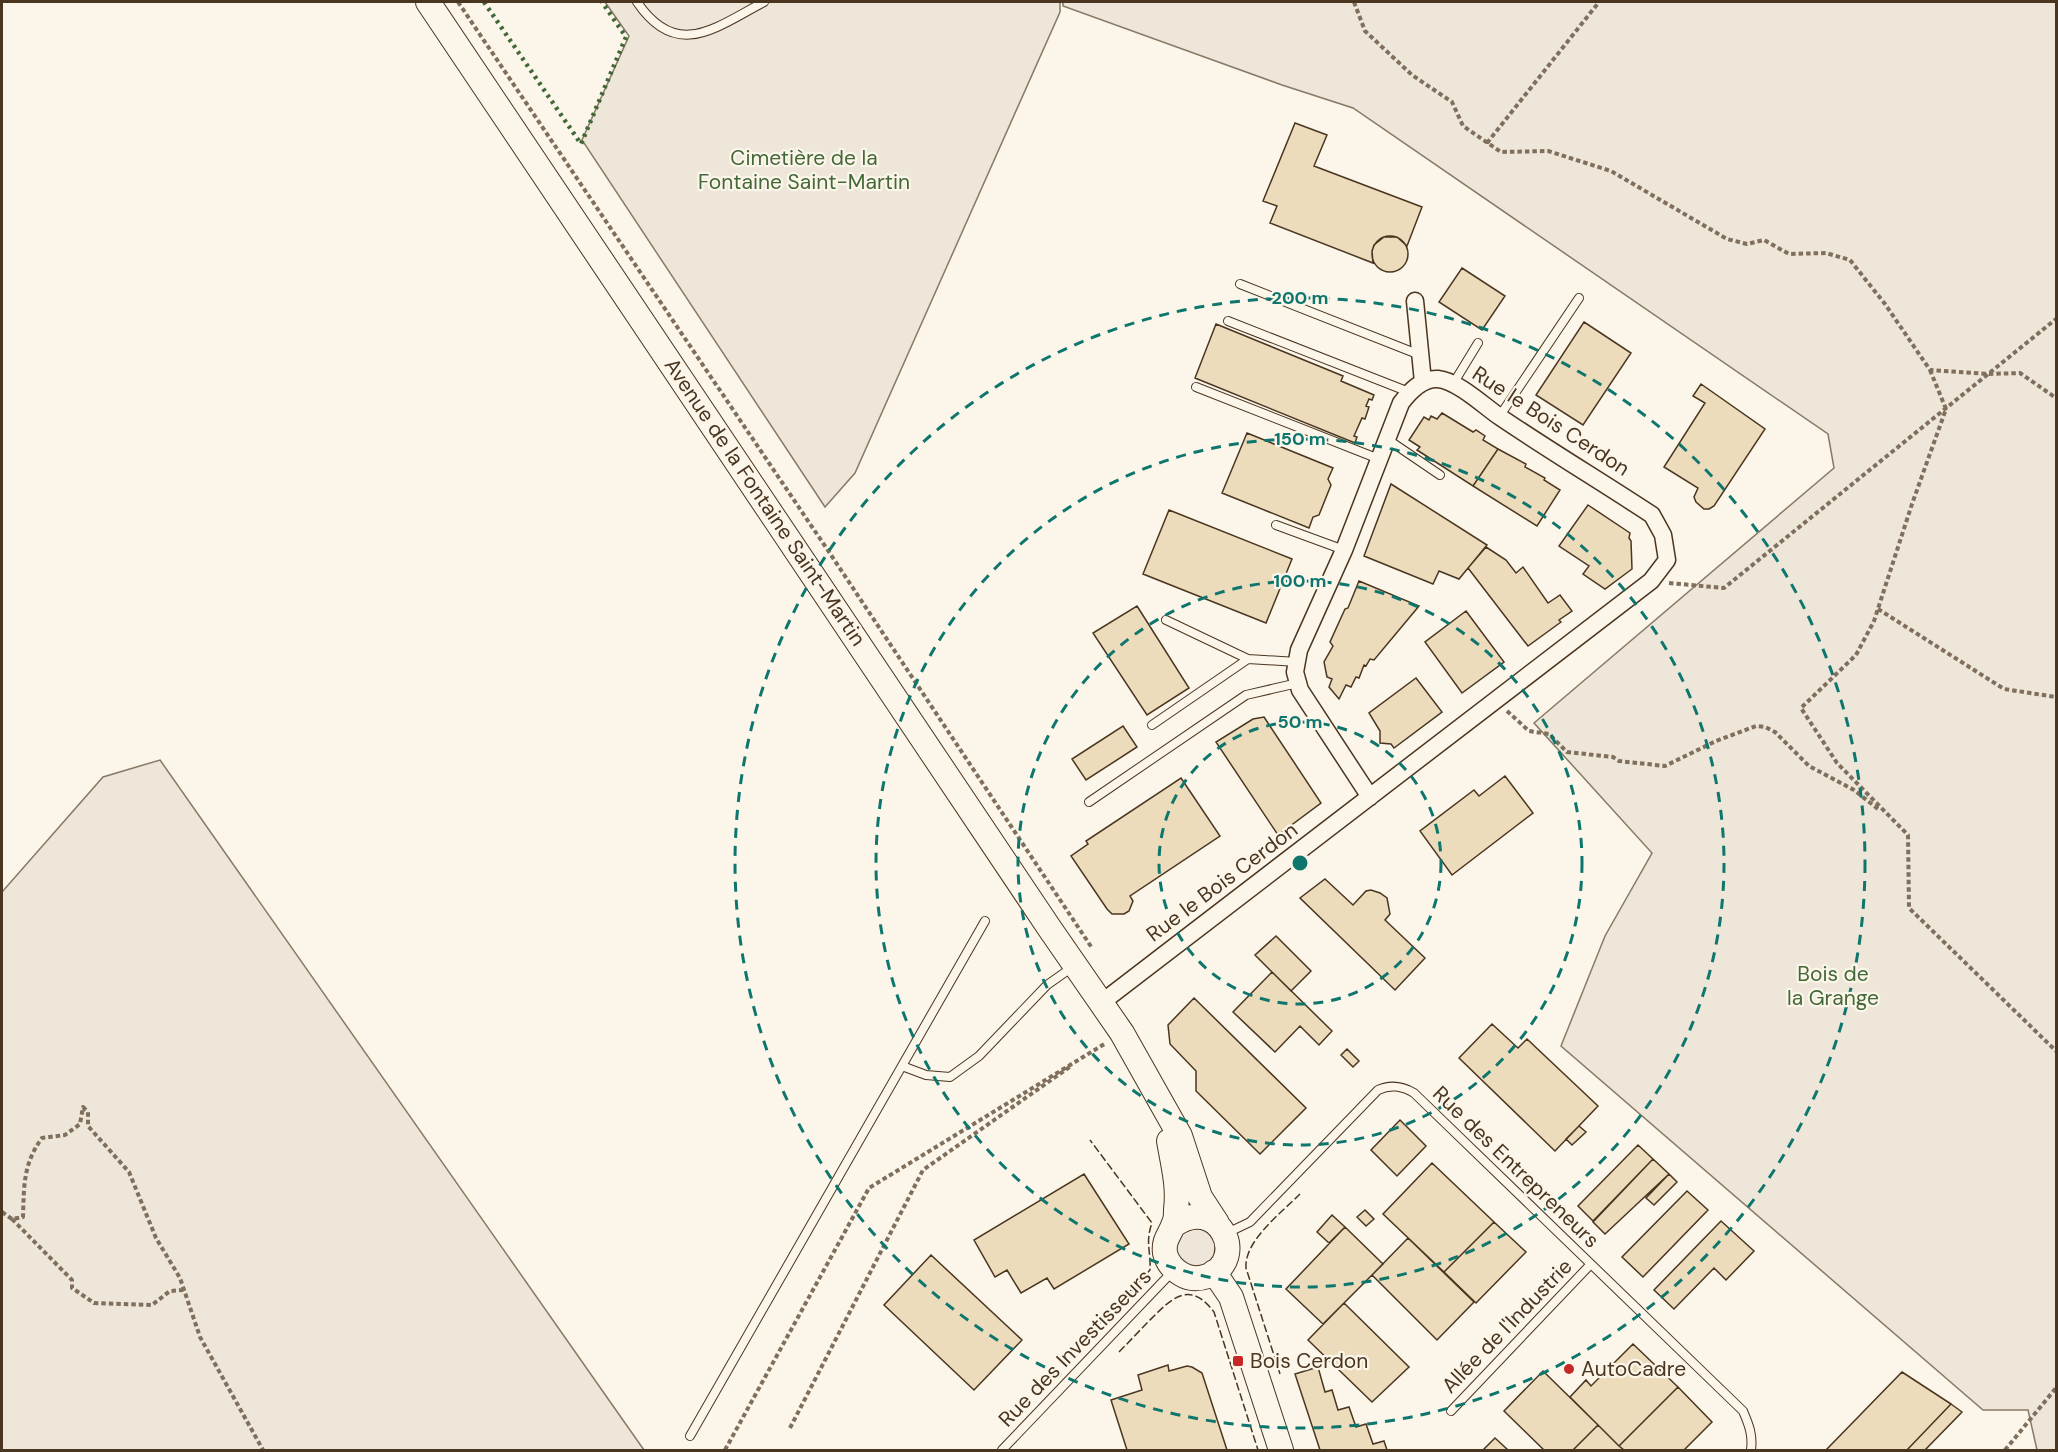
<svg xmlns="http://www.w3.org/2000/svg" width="2058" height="1452" viewBox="0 0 2058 1452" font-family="'DM Sans',sans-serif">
<rect width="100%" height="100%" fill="#fbf6e9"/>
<!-- green -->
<path fill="#ede6d9" stroke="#887966" stroke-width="1.5" d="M605 2H1060V12L855 473 825 507 582 140 629 36Z
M1063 2H2056V1450H2037L2028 1410H1983L1561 1046 1605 936 1652 853 1534 723 1834 468 1828 434 1353 108 1282 85 1063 6Z
M160 760 618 1413 644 1450H2V892L103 777Z
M1190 1224 1216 1235 1214 1258 1201 1267 1185 1265 1175 1254 1174 1238Z"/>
<!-- building -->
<path fill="#ecdcbc" stroke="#4a3520" stroke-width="1.5" d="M1295 123 1327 135 1314 166 1422 207 1407 246 1397 237H1384L1374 245 1372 251 1373 263 1270 223 1277 206 1263 201Z
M1372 254a18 18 0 1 1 36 0a18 18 0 1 1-36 0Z
M1462 268 1505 296 1482 330 1439 302Z
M1584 322 1631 353 1583 425 1536 395Z
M1216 324 1343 376 1341 381 1374 395 1372 400 1369 399 1366 406 1369 407 1365 419 1362 418 1354 436 1357 437 1355 443 1195 378Z
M1701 384 1765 429 1714 506 1709 509H1704L1696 502 1694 497 1698 488 1664 467 1705 403 1693 396Z
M1442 413 1473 432 1476 430 1485 436 1483 440 1498 449 1473 486 1417 450 1420 447 1409 440 1424 417 1429 420 1431 416 1437 419Z
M1247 433 1333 468 1328 479 1331 485 1319 515 1313 517 1309 528 1222 493Z
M1498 449 1526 464 1525 467 1545 478 1544 480 1560 490 1537 526 1473 486Z
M1391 484 1487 545 1459 579 1439 571 1433 584 1364 556Z
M1588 505 1630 533 1629 538 1631 541 1632 569 1605 589 1583 574 1589 566 1559 546Z
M1169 510 1292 559 1266 623 1143 574Z
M1486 547 1506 560 1516 573 1523 567 1548 603 1560 595 1572 611 1559 620 1561 622 1528 646 1468 568Z
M1359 581 1419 606 1374 660 1370 659 1366 666 1364 665 1359 678 1356 677 1351 687 1346 685 1339 699 1329 687 1332 679 1327 677 1324 662 1333 646 1330 642 1345 609 1348 608Z
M1137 606 1189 688 1147 715 1093 633Z
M1466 611 1504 662 1462 693 1425 642Z
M1416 678 1442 712 1394 748 1391 744 1380 743V731L1369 713Z
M1264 717 1321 803 1278 835 1216 742 1253 719Z
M1123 726 1137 747 1086 780 1072 759Z
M1505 776 1533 813 1452 875 1420 831 1474 790 1479 796Z
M1181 778 1220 836 1130 896 1133 901 1129 911 1124 914H1112L1107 909 1071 856 1088 844 1086 841Z
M1325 879 1353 905 1366 891 1371 890 1380 893 1387 898 1390 914 1385 920 1425 958 1395 990 1300 898Z
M1276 936 1311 971 1291 991 1255 955Z
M1272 972 1332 1031 1319 1045 1300 1026 1275 1052 1233 1012Z
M1194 998 1306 1108 1260 1154 1196 1091V1071L1170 1044 1168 1025Z
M1492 1024 1518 1048 1527 1039 1598 1106 1555 1151 1459 1058Z
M1347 1049 1359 1061 1353 1067 1341 1055Z
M1400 1120 1426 1146 1397 1176 1371 1150Z
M1579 1126 1586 1132 1572 1145 1566 1139Z
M1638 1145 1653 1159 1593 1221 1578 1206Z
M1653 1159 1669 1174 1605 1234 1593 1222Z
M1432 1163 1494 1222 1444 1272 1383 1214Z
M1084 1174 1129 1244 1054 1289 1047 1278 1021 1293 1007 1270 995 1277 974 1240Z
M1669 1174 1677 1182 1654 1205 1646 1198Z
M1687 1191 1708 1210 1643 1277 1622 1257Z
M1365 1210 1374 1219 1366 1226 1357 1217Z
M1332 1215 1345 1227 1329 1243 1317 1232Z
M1721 1221 1754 1251 1726 1280 1714 1268 1674 1309 1654 1290Z
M1494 1222 1526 1252 1476 1303 1444 1272Z
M1345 1227 1383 1264 1323 1324 1286 1289Z
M1408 1238 1474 1302 1437 1340 1372 1275Z
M931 1255 1022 1340 974 1390 884 1305Z
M1344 1303 1409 1367 1372 1402 1308 1340Z
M1633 1344 1678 1387 1619 1446 1570 1397 1586 1380 1591 1386Z
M1168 1365 1169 1371 1187 1366 1192 1367 1202 1373 1227 1450H1127L1111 1400 1142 1390 1138 1375Z
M1318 1367 1325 1392 1332 1390 1338 1410 1349 1407 1356 1427 1366 1424 1373 1444 1384 1441 1387 1450H1320L1295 1374Z
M1543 1371 1598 1425 1573 1450H1544L1504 1411Z
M1902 1372 1951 1404 1907 1450H1826Z
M1678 1387 1712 1422 1684 1450H1624L1619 1446Z
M1951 1404 1962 1412 1925 1450H1907Z
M1598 1425 1619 1446 1624 1450H1573Z
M1495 1438 1508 1450H1483Z"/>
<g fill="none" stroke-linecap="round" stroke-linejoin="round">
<!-- service casing -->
<g stroke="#4a3520" stroke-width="10">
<path id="service" d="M637 2C677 61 716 27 764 2
M1240 284 1420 355
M1228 321 1409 392
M1453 384 1478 343
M1196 387 1379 459
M1499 417 1579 298
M1387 439 1440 475
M1276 525 1344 550
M1166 620 1248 659
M1152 725 1248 659 1297 662
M1089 802 1246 695 1298 683
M902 1066 926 1075 950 1077 979 1056 1047 985 1074 966
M1225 1234 1250 1222 1378 1090C1391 1084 1402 1086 1414 1093L1743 1411C1749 1425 1753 1435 1751 1450
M1451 1411 1590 1265
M690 1436 985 921
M1002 1450 1173 1271"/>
</g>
<!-- minor casing -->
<g stroke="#4a3520" stroke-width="19">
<path id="minor" d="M1415 301 1423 382
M1101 1003 1651 581 1667 560 1663 535 1652 515C1602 482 1550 451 1500 417 1484 406 1458 381 1438 379 1422 378 1410 391 1401 403L1344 550 1299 650 1295 672 1300 690 1370 797"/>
</g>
<!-- secondary casing -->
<g stroke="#4a3520" stroke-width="26">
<path id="secondary" d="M428 2 1050 929 1122 1033 1180 1136 1200 1197 1217 1223
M1169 1141C1173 1164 1179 1187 1176 1209 1176 1214 1176 1219 1174 1223 1171 1234 1163 1239 1165 1253 1167 1262 1173 1269 1181 1274 1189 1279 1199 1279 1208 1276 1250 1258 1217 1194 1174 1225
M1214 1272 1231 1297 1281 1450"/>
</g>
<!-- path -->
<path stroke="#7f6f5c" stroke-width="4" stroke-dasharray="4.5 3" stroke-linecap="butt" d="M458 2 829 552 1092 948
M1354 2 1365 31 1412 75 1452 102 1463 126 1501 152 1548 151 1611 171 1727 239 1747 244 1764 240 1789 254 1826 253 1850 260 1885 304 1930 370 1989 374 2020 373 2056 398
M1487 143 1599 2
M1930 370 1946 409 1912 504 1874 621 1856 655 1801 708 1837 763 1908 835 1909 908 2056 1051
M1669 583 1724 588 2056 319
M1878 609 2004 689 2056 697
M1507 711 1529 731 1549 734 1567 752 1613 757 1619 761 1665 766 1716 741 1756 726 1765 727 1775 732 1809 766 1854 790 1878 809
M2 1212 12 1219 23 1217C24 1186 23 1164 42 1138L65 1135 80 1124 83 1107 88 1112V1126L129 1172 156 1238 180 1278 200 1337 263 1450
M12 1219 72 1280V1288L94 1303 152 1305 170 1291 184 1290
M790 1428 923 1170 1071 1066
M725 1450 869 1188 1106 1043
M2005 1450 2056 1388"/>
<!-- service -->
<use href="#service" stroke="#fbf6e9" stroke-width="8"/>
<!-- minor -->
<use href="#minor" stroke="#fbf6e9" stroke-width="16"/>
<!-- secondary -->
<use href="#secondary" stroke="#fbf6e9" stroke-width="24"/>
<!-- hedge -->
<path stroke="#436837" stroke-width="4.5" stroke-dasharray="3 4.5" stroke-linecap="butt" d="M484 2 581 144 626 37 602 2"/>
<!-- fence -->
<path stroke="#4a3520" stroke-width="1.5" stroke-dasharray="8 3" stroke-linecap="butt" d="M1085 1339 1150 1270C1151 1251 1145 1242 1152 1223L1090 1140
M1119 1352C1129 1342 1139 1331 1149 1321 1171 1299 1189 1279 1214 1312L1258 1450
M1280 1374 1246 1268C1244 1241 1281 1213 1300 1194"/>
</g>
<!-- distance rings -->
<g fill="none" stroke="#0f766e" stroke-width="3" stroke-dasharray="10 8">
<circle cx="1300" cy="863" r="141"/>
<circle cx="1300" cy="863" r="282"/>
<circle cx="1300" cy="863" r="424"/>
<circle cx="1300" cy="863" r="565"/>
</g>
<!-- markers -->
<g fill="#c62828" stroke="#fbf6e9" stroke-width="2">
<rect x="1232" y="1355" width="12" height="12" rx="3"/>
<circle cx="1569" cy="1369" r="6"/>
</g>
<g text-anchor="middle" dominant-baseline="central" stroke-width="4.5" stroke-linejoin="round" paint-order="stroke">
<!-- park labels -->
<g font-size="21" fill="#436837" stroke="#fbf6e9">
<text x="804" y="158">Cimetière de la<tspan x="804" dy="24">Fontaine Saint-Martin</tspan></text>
<text x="1833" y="974">Bois de<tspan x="1833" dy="24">la Grange</tspan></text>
</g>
<!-- street labels -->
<g font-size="21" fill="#4a3520" stroke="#fbf6e9">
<text transform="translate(1551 421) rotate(33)">Rue le Bois Cerdon</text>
<text transform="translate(765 502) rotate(56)">Avenue de la Fontaine Saint-Martin</text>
<text transform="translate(1222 882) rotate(-37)">Rue le Bois Cerdon</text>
<text transform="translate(1516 1167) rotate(44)">Rue des Entrepreneurs</text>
<text transform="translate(1507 1326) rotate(-46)">Allée de l'Industrie</text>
<text transform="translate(1075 1348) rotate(-46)">Rue des Investisseurs</text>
</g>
<!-- poi labels -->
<g font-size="21" fill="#4a3520" stroke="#fbf6e9" text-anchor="start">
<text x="1250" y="1361">Bois Cerdon</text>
<text x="1581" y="1369">AutoCadre</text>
</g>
</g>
<circle cx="1300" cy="863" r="9" fill="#0f766e" stroke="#fbf6e9" stroke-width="3"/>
<g font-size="18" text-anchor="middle" font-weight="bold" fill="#0f766e" stroke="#fbf6e9" stroke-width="4.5" stroke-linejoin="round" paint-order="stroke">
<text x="1300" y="304">200 m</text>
<text x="1300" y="445">150 m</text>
<text x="1300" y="587">100 m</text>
<text x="1300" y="728">50 m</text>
</g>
<!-- border -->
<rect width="2058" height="1452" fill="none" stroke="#4a3520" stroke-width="6"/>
</svg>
